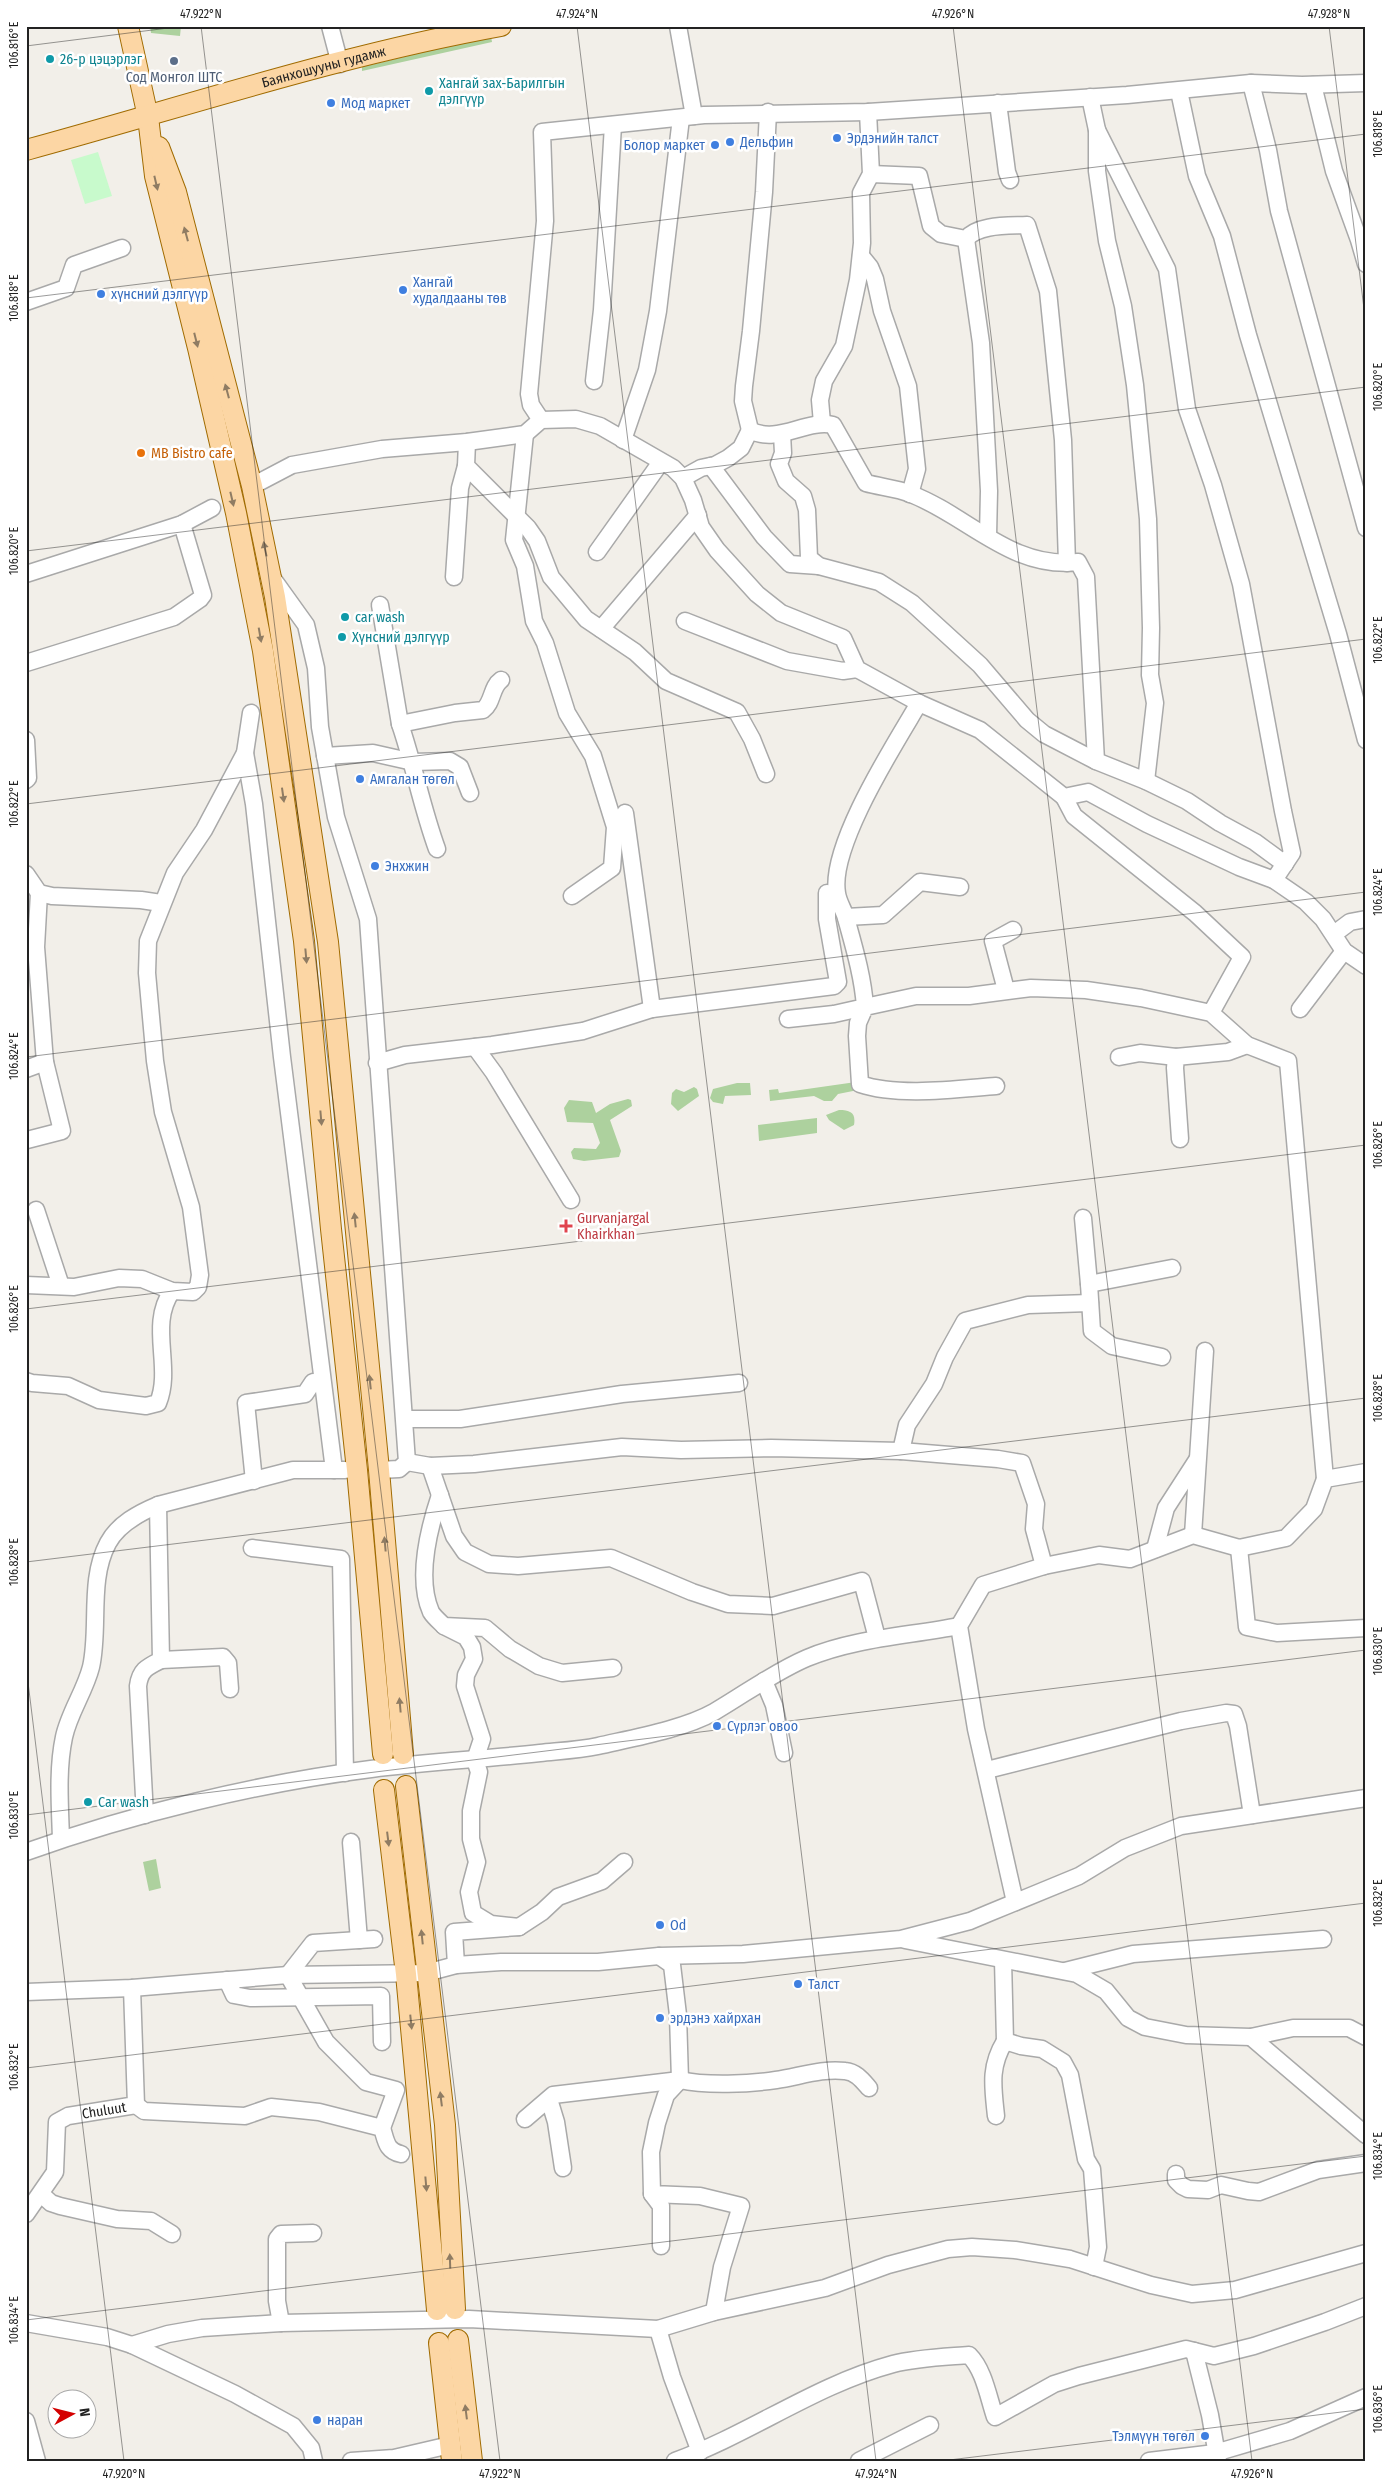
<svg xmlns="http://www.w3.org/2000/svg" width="1392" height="2487" viewBox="0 0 1392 2487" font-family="'Fira Sans Condensed',sans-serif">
<rect width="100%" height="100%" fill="#f2efe9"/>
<!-- forest -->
<path fill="#add19e" d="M150 26H181L180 36 151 33Z
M491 36 492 42 362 71V67Z
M856 1082 858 1090 838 1094 832 1101H824L814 1096 770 1101 769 1090 778 1089 779 1093Z
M737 1083H750L751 1095 725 1096 723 1104 713 1102 710 1098 713 1089Z
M694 1087 697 1089 699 1096 678 1111 671 1104 672 1093 676 1089 684 1092Z
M628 1099 631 1100 632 1106 610 1120 621 1151 619 1157 584 1161 573 1159 571 1152 574 1148 596 1149 600 1143 593 1123 567 1122 564 1108 569 1100 592 1102 596 1113 610 1104Z
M839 1110C851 1110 856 1113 854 1125L844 1130 829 1120 826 1115Z
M817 1118V1133L759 1141 758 1125Z
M156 1859 161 1888 149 1891 143 1862Z"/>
<!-- park -->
<path fill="#c8facc" d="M98 152 112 196 85 204 71 160Z"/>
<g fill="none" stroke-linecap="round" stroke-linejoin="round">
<!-- minor casing -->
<g stroke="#a9a9a9" stroke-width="19">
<g id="minor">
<path d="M330 26 340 64"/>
<path d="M678 26 694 116"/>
<path d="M1251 83 1268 150 1279 211 1366 528"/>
<path d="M1313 85 1334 171 1359 240 1366 264"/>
<path d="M1179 91 1197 176 1222 236 1248 335 1338 634 1366 740"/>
<path d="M1090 97 1097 130V171L1107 241 1123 306 1135 385 1148 519 1151 628 1150 675 1155 703 1146 781"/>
<path d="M998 103 1007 172 1010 180"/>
<path d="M768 112 764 192 751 331 744 386 743 401 750 430C777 445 806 419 833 425L866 483C880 487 897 488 911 494 968 516 1012 570 1078 562L1086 577 1096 761 1146 781 1187 801 1220 823 1255 842 1285 864"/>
<path d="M871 174 919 176 931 226 941 234 966 239C978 224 1009 226 1027 225L1048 291 1063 440 1067 563"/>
<path d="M966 239 981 343 989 491 988 536"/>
<path d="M861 256 870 267 875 279 882 311 908 386 917 469 910 494"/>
<path d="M26 302 66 288 74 265 122 248"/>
<path d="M594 381 602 310 613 125"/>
<path d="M541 420 531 405 529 394 545 221 542 132 704 115 868 112 1127 95 1251 83 1302 85 1366 83"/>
<path d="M822 423 820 400 824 381 844 346 858 280 862 243 861 193 871 174 868 112"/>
<path d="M525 434 514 540 525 566 534 621 545 643 567 713 593 756 615 827 612 868 572 896"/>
<path d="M782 434 783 453 779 464 786 481 803 496 807 510 809 558 819 566 879 582 912 603 980 665 1027 720 1044 734 1096 761"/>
<path d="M623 440 647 370 658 311 681 118"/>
<path d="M467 442 466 466 528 528 537 541 551 577 586 619 635 652 666 681 737 712 752 739 766 774"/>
<path d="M711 466 764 537 790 564 819 566"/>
<path d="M683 478 701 468 715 465 728 458 741 448 750 430"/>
<path d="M252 486 292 465 382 449 467 442 525 434 541 420 576 419 600 426 673 468 683 478 693 500 701 527 717 550 757 594 781 613 843 638 857 669 919 703 980 730 1064 797 1088 792 1147 824 1239 867 1274 880 1292 853 1283 811 1241 584 1213 485 1187 409 1167 269 1097 130"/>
<path d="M597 552 661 462"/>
<path d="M26 574 182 524 212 508"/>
<path d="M454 577 460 488 466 466"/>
<path d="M273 579 306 625 316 668 320 727 336 817 368 919 407 1462 399 1469 379 1470"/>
<path d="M380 605 400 724"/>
<path d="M685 621 787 661 843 671 857 669"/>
<path d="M601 629 698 515"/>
<path d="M26 663 174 617 200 599 203 595 182 524"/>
<path d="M26 740 28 778 26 780"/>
<path d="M245 753 254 804 282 1057 334 1470"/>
<path d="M325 756 373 753 413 762 450 761 460 767 470 793"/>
<path d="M1064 797 1074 816 1195 913 1242 957 1211 1013"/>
<path d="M625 813 652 1009"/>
<path d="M437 849C422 808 414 765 400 724L455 713 483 710C493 703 491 687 501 680"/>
<path d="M26 874 39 893 52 896 141 900 161 903"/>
<path d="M1274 880 1306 902 1323 919 1344 951 1366 966"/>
<path d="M846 917 883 915 920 882 960 887"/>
<path d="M1334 934 1350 922 1366 919"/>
<path d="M1006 990 993 941 1013 930"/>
<path d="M1300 1009 1344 951"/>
<path d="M788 1019 834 1014 865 1007C863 977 854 947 846 918 844 910 838 902 837 893 829 846 895 744 919 703"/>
<path d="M475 1047 494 1073 571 1200"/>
<path d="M1119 1057 1140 1053 1176 1057"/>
<path d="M377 1063 405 1055 492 1045 583 1031 652 1009 834 986 838 982 827 919V893"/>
<path d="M26 1069 45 1062 36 947 39 893"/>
<path d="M996 1086C957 1089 898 1097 860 1084L857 1036 858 1023 865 1007 916 996H969L1031 988 1086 990 1141 998 1211 1013 1247 1045 1288 1061 1325 1479"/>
<path d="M1180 1139 1175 1068 1176 1057 1228 1052 1247 1045"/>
<path d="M27 1140 62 1131 45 1062"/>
<path d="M36 1210 61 1286"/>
<path d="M1083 1218 1089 1284"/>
<path d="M26 1285 74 1287 119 1278 142 1279 172 1291 193 1292 198 1287 200 1275 191 1207 163 1112 155 1061 147 973 148 941 175 873 204 830 245 753 251 713"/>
<path d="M1162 1357 1112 1346 1092 1331 1089 1284 1172 1268"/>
<path d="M26 1381 32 1383 68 1386 99 1400 146 1406 158 1403C173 1367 148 1325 172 1291"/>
<path d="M405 1419H460L622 1394 739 1383"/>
<path d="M901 1451 907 1425 934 1384 945 1357 965 1321 1028 1305 1090 1303"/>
<path d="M407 1462 430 1466 474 1464 622 1447 681 1450 771 1448 901 1451 998 1459 1022 1463 1036 1504 1034 1529 1044 1566"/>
<path d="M430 1466 454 1536 465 1552 489 1564 518 1566 611 1558 692 1592 728 1604 773 1606 862 1581 877 1638"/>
<path d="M254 1481 246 1403 305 1394 313 1382"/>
<path d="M440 1495C429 1528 416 1578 431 1612 434 1617 440 1622 444 1626L485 1628 510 1649 539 1666 562 1673 613 1668"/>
<path d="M1193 1535 1205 1351"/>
<path d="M252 1548 341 1559 345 1773"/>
<path d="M1239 1548 1247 1627 1277 1633 1366 1628"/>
<path d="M1155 1549 1166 1508 1197 1460"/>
<path d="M444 1626 466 1637 472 1647 474 1659 466 1675 465 1686 482 1739 475 1760 479 1772 471 1811V1839L477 1862 469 1892 473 1913 491 1924 519 1927"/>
<path d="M161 1660 223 1657 228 1663 230 1689"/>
<path d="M764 1681 774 1705 784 1753"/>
<path d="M987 1770 1181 1721 1226 1713 1234 1714 1238 1726 1252 1815"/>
<path d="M145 1815 138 1686C140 1670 147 1667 161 1660L158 1505"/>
<path d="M61 1839C60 1806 57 1770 64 1737 69 1713 85 1691 91 1667 100 1628 88 1580 108 1543 118 1524 139 1513 158 1505L293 1470H345"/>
<path d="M351 1842 359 1940"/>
<path d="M26 1852C132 1814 259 1783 371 1769 427 1762 484 1759 540 1753 559 1751 579 1750 598 1746 633 1738 684 1729 714 1712 745 1694 774 1672 807 1658 855 1638 908 1636 959 1626"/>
<path d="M1015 1902 976 1729 959 1626 983 1585 1044 1566 1099 1555 1130 1559 1193 1535 1239 1548 1286 1538 1314 1509 1325 1479 1366 1472"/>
<path d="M374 1939 313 1943 288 1975 326 2042 366 2082 396 2090 382 2128"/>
<path d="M905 1940 1077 1974 1106 1991 1128 2018 1145 2027 1186 2035 1251 2037 1293 2028H1349L1366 2037"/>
<path d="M659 1956 672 1965 678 2015 680 2080 666 2095 657 2123 651 2152 652 2194 700 2196 741 2206 722 2267 714 2312"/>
<path d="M1003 1960 1005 2041 1021 2046 1042 2049 1063 2062 1070 2075 1086 2159 1092 2169 1098 2247 1094 2267"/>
<path d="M456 1965 454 1932 519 1927 542 1912 558 1897 602 1881 624 1862"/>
<path d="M1065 1971 1133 1954 1323 1939"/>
<path d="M227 1980 234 1995 250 1998 381 1996 382 2042"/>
<path d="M26 1992 132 1988 288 1975 426 1973 456 1965 501 1962H598L659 1956 743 1954 901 1939 970 1921 989 1913 1079 1876 1125 1848 1181 1826 1366 1798"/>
<path d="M1251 2037 1366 2135"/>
<path d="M549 2099 556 2122 563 2168"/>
<path d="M136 2105 144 2111 245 2116 271 2107 319 2112 382 2128C386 2140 386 2151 401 2154"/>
<path d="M996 2116C993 2087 989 2067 1005 2041"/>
<path d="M525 2119 553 2095 680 2080C706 2086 750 2084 776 2080 798 2077 822 2068 845 2071 856 2072 862 2080 869 2088"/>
<path d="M1176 2174V2180L1182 2186 1188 2189 1208 2190 1221 2185 1248 2191 1259 2192 1318 2170 1366 2163"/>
<path d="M41 2194 51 2203 60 2206 117 2219 151 2221 172 2234"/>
<path d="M652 2194 661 2206V2246"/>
<path id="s1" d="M26 2214 55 2172 57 2122 68 2116 136 2105 132 1988"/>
<path d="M26 2323 107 2337 132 2345 235 2394 293 2426 311 2448 314 2461"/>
<path d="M281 2323 277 2301V2239L281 2234 313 2233"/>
<path d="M658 2329 672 2377 700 2452"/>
<path d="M132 2345 168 2334 202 2328 281 2323 469 2319 658 2329 714 2312 825 2288 888 2265 948 2249 972 2247 1015 2250 1070 2259 1151 2285 1192 2294 1235 2290 1366 2253"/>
<path d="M1194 2351 1210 2415 1218 2461"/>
<path d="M26 2421 37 2461"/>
<path d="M351 2461 394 2458 450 2445"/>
<path d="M675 2461C750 2434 815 2385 893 2364 916 2358 944 2357 969 2355 984 2370 988 2396 995 2417L1054 2384 1079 2376 1186 2349 1214 2356 1254 2346 1325 2322 1366 2306"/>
<path d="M859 2461 930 2425"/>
<path d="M1149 2461 1215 2453 1290 2431 1366 2397"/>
</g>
</g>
<!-- major casing -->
<g stroke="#a06b00" stroke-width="22">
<g id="major">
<path d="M128 26 148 117 155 176 198 348 236 513 263 651 304 941 331 1229 357 1470 383 1754"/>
<path d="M159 147 176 192 252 486 275 597 328 942 379 1470 403 1754"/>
<path id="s2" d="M26 150C184 107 340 55 501 26"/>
<path d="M406 1786 445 2125 455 2309"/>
<path d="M384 1790 406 1974 437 2310"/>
<path d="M458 2340 472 2461"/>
<path d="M439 2343 452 2461"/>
</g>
</g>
<!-- minor -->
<use href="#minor" stroke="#fff" stroke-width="16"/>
<!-- major -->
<use href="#major" stroke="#fcd6a4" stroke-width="20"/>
</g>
<!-- one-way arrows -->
<defs><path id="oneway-solid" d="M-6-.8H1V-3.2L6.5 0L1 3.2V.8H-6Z" transform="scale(1.25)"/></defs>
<g fill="#8f7c63">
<use href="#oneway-solid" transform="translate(156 183) rotate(77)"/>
<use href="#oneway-solid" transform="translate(186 234) rotate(-105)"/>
<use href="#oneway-solid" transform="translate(196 340) rotate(76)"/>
<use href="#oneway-solid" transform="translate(227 391) rotate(-105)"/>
<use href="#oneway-solid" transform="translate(232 499) rotate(77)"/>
<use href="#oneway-solid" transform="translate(265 549) rotate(-102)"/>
<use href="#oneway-solid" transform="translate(260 635) rotate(80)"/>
<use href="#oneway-solid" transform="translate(283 795) rotate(82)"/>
<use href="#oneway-solid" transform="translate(306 956) rotate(85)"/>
<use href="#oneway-solid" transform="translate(321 1118) rotate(85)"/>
<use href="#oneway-solid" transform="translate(355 1220) rotate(-96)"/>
<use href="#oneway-solid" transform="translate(370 1382) rotate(-96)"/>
<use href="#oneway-solid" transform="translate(385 1544) rotate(-95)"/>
<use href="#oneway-solid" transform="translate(400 1705) rotate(-95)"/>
<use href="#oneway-solid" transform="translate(388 1839) rotate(83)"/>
<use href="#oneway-solid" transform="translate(422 1937) rotate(-96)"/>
<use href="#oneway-solid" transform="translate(411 2022) rotate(84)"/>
<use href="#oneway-solid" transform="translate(441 2099) rotate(-97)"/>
<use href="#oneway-solid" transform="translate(426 2184) rotate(85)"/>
<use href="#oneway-solid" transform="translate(450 2261) rotate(-92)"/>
<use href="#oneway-solid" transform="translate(466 2412) rotate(-97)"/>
</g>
<!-- ticks -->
<path fill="none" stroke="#222" stroke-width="1" stroke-opacity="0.45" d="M201 26 500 2461M577 26 876 2461M953 26 1252 2461M1329 26 1366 325M26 46 184 26M26 298 1366 134M26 551 1366 387M26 804 1366 639M26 1057 1366 892M26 1309 1366 1145M26 1562 1366 1398M26 1666 124 2461M26 1815 1366 1650M26 2068 1366 1903M26 2320 1366 2156M941 2461 1366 2409"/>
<!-- markers -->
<g fill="#0f9aa8" stroke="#fff" stroke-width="2">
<circle cx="50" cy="59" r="5"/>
<circle cx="429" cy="91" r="5"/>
<circle cx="345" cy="617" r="5"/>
<circle cx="342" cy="637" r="5"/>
<circle cx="88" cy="1802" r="5"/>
</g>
<circle fill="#5c6f8a" stroke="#fff" stroke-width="2" cx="174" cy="61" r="5"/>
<g fill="#3f7fe0" stroke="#fff" stroke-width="2">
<circle cx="331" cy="103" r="5"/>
<circle cx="837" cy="138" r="5"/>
<circle cx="730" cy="142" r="5"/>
<circle cx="715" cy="145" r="5"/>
<circle cx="403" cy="290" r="5"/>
<circle cx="101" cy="294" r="5"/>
<circle cx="360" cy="779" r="5"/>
<circle cx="375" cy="866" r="5"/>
<circle cx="717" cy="1726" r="5"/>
<circle cx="660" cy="1925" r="5"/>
<circle cx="798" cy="1984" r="5"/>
<circle cx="660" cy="2018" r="5"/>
<circle cx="317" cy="2420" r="5"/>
<circle cx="1205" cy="2436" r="5"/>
</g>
<circle fill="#e8710a" stroke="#fff" stroke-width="2" cx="141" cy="453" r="5"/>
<path fill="#e0444e" stroke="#fff" stroke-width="2" d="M563.5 1218.5h5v5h5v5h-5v5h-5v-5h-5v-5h5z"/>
<g text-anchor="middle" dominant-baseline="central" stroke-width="5" stroke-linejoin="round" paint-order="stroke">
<!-- culture labels -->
<g font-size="14" fill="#0d838f" stroke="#fff" text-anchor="start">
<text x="60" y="59">26-р цэцэрлэг</text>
<text x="439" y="83">Хангай зах-Барилгын<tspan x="439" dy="16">дэлгүүр</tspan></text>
<text x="355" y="617">car wash</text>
<text x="352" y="637">Хүнсний дэлгүүр</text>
<text x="98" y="1802">Car wash</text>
</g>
<!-- street labels -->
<g font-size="14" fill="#222" stroke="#fff">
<text stroke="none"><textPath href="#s2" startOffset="309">Баянхошууны гудамж</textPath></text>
<text stroke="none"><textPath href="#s1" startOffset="150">Chuluut</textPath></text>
</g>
<!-- service labels -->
<g font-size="14" fill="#4e5e75" stroke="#fff">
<text x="174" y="77">Сод Монгол ШТС</text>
</g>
<!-- shop labels -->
<g font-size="14" fill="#366cbe" stroke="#fff" text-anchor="start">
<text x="341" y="103">Мод маркет</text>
<text x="847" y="138">Эрдэнийн талст</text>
<text x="740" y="142">Дельфин</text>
<text x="705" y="145" text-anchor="end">Болор маркет</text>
<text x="413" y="282">Хангай<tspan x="413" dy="16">худалдааны төв</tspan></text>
<text x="111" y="294">хүнсний дэлгүүр</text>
<text x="370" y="779">Амгалан төгөл</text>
<text x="385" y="866">Энхжин</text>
<text x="727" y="1726">Сүрлэг овоо</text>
<text x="670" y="1925">Od</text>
<text x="808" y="1984">Талст</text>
<text x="670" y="2018">эрдэнэ хайрхан</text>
<text x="327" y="2420">наран</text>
<text x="1195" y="2436" text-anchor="end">Тэлмүүн төгөл</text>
</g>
<!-- food labels -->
<g font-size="14" fill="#c56008" stroke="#fff" text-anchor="start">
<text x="151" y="453">MB Bistro cafe</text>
</g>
<!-- health labels -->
<g font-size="14" fill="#be3a42" stroke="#fff" text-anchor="start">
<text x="577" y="1218">Gurvanjargal<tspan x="577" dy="16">Khairkhan</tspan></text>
</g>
</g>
<!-- border -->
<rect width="1392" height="2487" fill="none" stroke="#ffffff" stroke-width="55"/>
<!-- north arrow -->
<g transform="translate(72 2414) rotate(83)"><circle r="24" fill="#ffffff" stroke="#a7a7a7"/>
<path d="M0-4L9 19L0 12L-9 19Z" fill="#d40000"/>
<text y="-8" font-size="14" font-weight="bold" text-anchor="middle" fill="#222222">N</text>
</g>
<rect x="28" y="28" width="1336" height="2432" fill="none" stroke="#222" stroke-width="2"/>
<g font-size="12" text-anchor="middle" fill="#222">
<text x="201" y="18">47.922°N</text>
<text x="577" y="18">47.924°N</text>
<text x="953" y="18">47.926°N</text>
<text x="1329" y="18">47.928°N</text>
<text transform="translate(14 45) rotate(-90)" y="4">106.816°E</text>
<text transform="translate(1378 134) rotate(-90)" y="4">106.818°E</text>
<text transform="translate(14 298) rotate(-90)" y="4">106.818°E</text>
<text transform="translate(1378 387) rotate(-90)" y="4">106.820°E</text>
<text transform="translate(14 551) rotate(-90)" y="4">106.820°E</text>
<text transform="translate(1378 640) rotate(-90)" y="4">106.822°E</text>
<text transform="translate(14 804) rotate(-90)" y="4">106.822°E</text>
<text transform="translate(1378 892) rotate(-90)" y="4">106.824°E</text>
<text transform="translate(14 1056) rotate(-90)" y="4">106.824°E</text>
<text transform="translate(1378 1145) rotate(-90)" y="4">106.826°E</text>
<text transform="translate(14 1309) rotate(-90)" y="4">106.826°E</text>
<text transform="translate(1378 1398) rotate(-90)" y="4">106.828°E</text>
<text transform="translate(14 1562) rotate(-90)" y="4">106.828°E</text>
<text transform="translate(1378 1651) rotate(-90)" y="4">106.830°E</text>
<text transform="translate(14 1815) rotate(-90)" y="4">106.830°E</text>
<text transform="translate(1378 1903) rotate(-90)" y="4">106.832°E</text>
<text transform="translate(14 2067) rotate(-90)" y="4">106.832°E</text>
<text transform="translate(1378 2156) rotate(-90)" y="4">106.834°E</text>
<text transform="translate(14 2320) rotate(-90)" y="4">106.834°E</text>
<text transform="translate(1378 2409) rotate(-90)" y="4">106.836°E</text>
<text x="124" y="2478">47.920°N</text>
<text x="500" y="2478">47.922°N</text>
<text x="876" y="2478">47.924°N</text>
<text x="1252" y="2478">47.926°N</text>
</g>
</svg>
